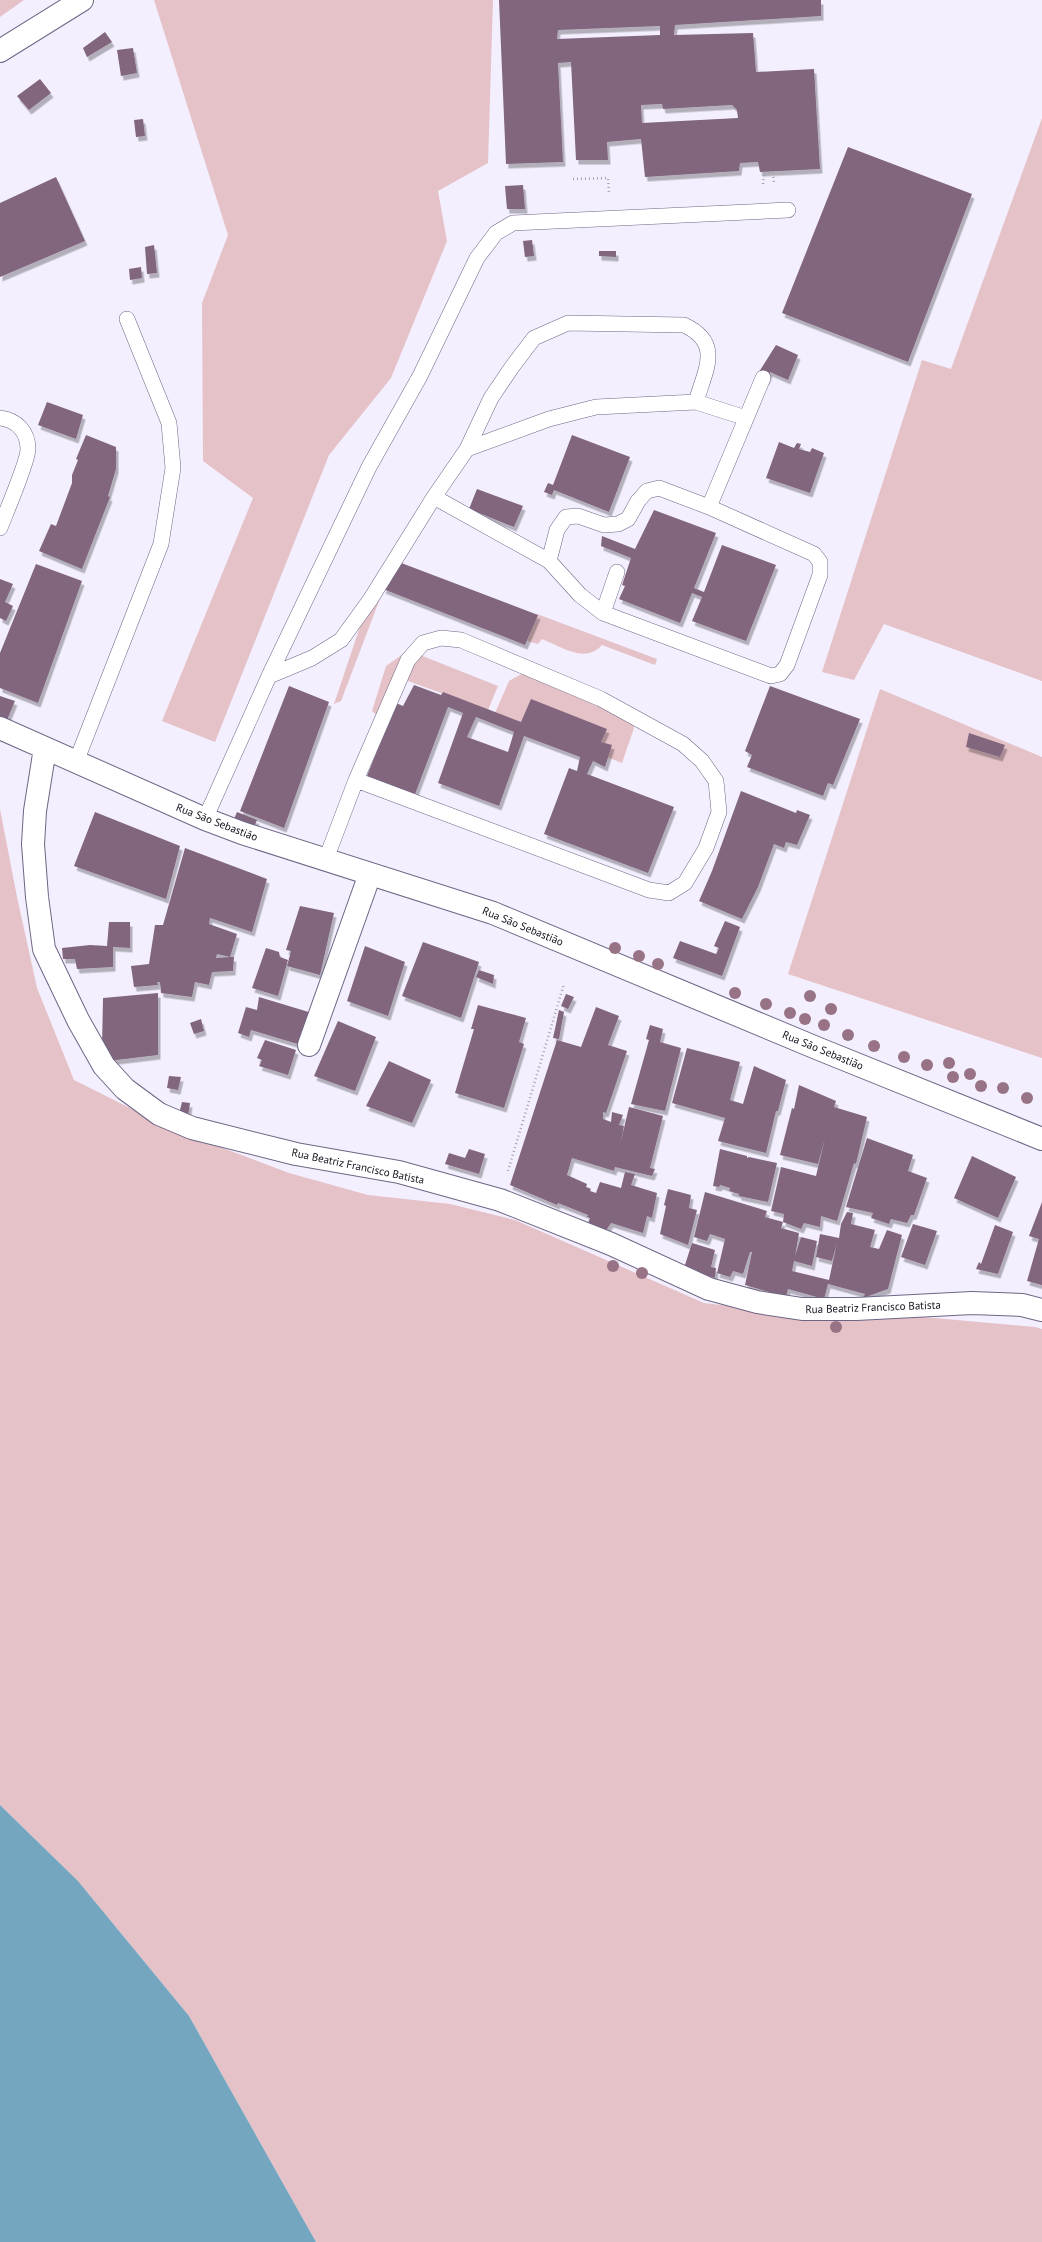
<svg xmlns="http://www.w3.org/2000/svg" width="1042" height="2242" viewBox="0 0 1042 2242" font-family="'PT Sans',sans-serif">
<defs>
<filter id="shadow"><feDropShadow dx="2.5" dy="4.5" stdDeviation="0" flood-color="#0004"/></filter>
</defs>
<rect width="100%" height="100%" fill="#f3effe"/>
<!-- green -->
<path fill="#e5c1c8" d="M0 0H24L0 17Z
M154 0H493L488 163 438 191 447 241 391 378 329 455 215 742 162 721 253 498 203 461 202 303 228 235Z
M1042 118V681L884 624 854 680 822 672 922 360 951 369Z
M374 585 384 588 341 701 334 704Z
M537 614 657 659 655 665 602 645C585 664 562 647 542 639L538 644 527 641Z
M403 654 420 655 498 686 488 710 397 677 379 717 372 711 386 666Z
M525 672 632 720 634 728 622 763 495 713 509 681Z
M880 689 1042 757V1058L788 974Z
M0 809 17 897 37 988 74 1080 140 1113 212 1144 289 1173 368 1195 450 1204 515 1220 704 1303 782 1312 900 1315 1035 1327 1042 1329V2242H316L189 2016 78 1881 0 1805Z"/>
<!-- water -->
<path fill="#74a7bf" d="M0 1805 78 1881 189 2016 316 2242H0Z"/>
<!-- building -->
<path fill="#81667d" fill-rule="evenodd" filter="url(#shadow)" d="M499 0H821V16L675 25 674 35 753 33 756 72 814 69 820 169 760 172 758 162 740 163 739 171 645 177 641 139 607 142 608 160H576L571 62 558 63 563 162 506 164ZM660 26V35L557 39 558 30ZM662 104 663 109 732 105 737 110 738 118 642 123 641 105Z
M105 32 112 42 87 57 83 48Z
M133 48 137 73 121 76 117 50Z
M40 79 51 93 29 110 17 96Z
M143 119 145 136 136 137 134 120Z
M848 147 972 194 908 362 782 313Z
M56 177 85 241 0 277V203Z
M523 185 525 209H507L505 186Z
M532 240 534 256 525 257 523 241Z
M154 245 157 273 147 274 145 247Z
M599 251H616V257L599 256Z
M141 267 142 278 130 280 129 269Z
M776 345 798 355 788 380 770 372 767 380 757 375Z
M47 402 83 415 76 439 38 425Z
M86 435 116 447V469L108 496 110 497 82 569 39 551 51 524 56 526 72 483V475L78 460 76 459Z
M572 435 630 457 609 512 554 490 552 495 544 492 548 483 553 485Z
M779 442 794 448 797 443 801 444 799 449 810 452 812 448 824 453 810 493 766 478Z
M477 489 523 506 514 527 469 509Z
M654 510 716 533 694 588 704 592 722 545 776 565 746 641 692 621 702 597 692 593 680 623 619 599 625 586 622 585 631 558 601 546 602 536 635 549Z
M396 561 538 615 525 645 383 589Z
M36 564 82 581 38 703 0 688V653Z
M0 579 13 584 5 602 13 606 6 621 0 618Z
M414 685 441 695 443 692 521 722 531 699 607 729 601 742 612 745 605 767 593 761 587 774 674 807 648 873 544 834 569 768 577 771 580 757 524 736 499 806 438 783 463 713 448 707 414 797 367 776 396 703 403 706ZM476 717 514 732 508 752 467 737Z
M289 686 329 702 284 828 240 811Z
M770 686 860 719 833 785 828 783 823 796 747 767 752 755 745 751Z
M0 696 15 701 7 720 0 718Z
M969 733 1005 745 1000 757 966 747Z
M741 791 796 813 797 810 810 815 797 845 786 842 784 848 774 844 758 887 742 919 699 901 712 871Z
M95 812 180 846 166 899 74 866Z
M237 812 257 820 251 834 231 826Z
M185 848 267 879 252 932 210 918 209 924 237 934 230 957H234L233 971 212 972 209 985 195 982 192 997 161 993 160 982H157L158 985 134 987 131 966 149 964 155 925H163ZM217 954 230 957 216 958Z
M300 906 334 913 320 975 287 966 291 951 286 950Z
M725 921 740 927 722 976 673 958 680 941 716 954 719 948 714 946Z
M109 922H130V948L113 947V967L77 969 75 959H63L62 948 90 945 107 946Z
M423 942 479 962 461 1018 402 996Z
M365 946 405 962 388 1016 347 1001Z
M266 948 279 952 280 957 288 960 278 996 252 988Z
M479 970 494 975 493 984 476 977Z
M158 993V1055L108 1061 102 1047 103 998Z
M566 994 574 997 568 1009 561 1006Z
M259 997 312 1013 301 1045 251 1030 249 1037 238 1033 246 1007 257 1010Z
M478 1005 526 1018 519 1042 524 1044 504 1108 455 1093 474 1029H471Z
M596 1007 619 1016 608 1045 627 1051 606 1113 603 1112V1119L611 1122 612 1112 623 1115 619 1125 624 1126 620 1145 629 1107 663 1116 650 1168 655 1169 652 1176 615 1167 614 1171 572 1158 567 1175 587 1184 586 1187 591 1189 590 1191 596 1193 600 1182 621 1188 625 1172 635 1174 631 1185 657 1193 652 1218 647 1216 643 1233 611 1223 603 1235 586 1228 590 1218 587 1217 588 1215 558 1203 557 1205 510 1185 557 1040 581 1047Z
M559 1010 564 1012 559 1039 553 1038Z
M201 1019 204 1031 194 1034 190 1023Z
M338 1021 376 1037 355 1091 314 1076Z
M650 1025 663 1029 660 1042 681 1048 665 1111 631 1104 649 1040 646 1039Z
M265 1040 296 1050 288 1075 259 1066 262 1060 257 1058Z
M687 1048 740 1062 730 1100 743 1104 754 1066 786 1080 778 1111H776L766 1153 718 1141 725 1118 672 1103Z
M389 1061 431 1080 412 1123 366 1106Z
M169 1076 181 1077 178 1090 167 1088Z
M799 1085 836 1101 834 1107 867 1117 856 1164 854 1163 837 1221 821 1216 820 1227 804 1223 801 1229 783 1222 784 1214 771 1211 781 1167 816 1176 825 1138 818 1164 780 1155 792 1108 794 1109Z
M182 1102 190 1103 188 1116 179 1114Z
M867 1138 913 1155 908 1171 927 1178 914 1215H911L907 1223 891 1219 889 1224 871 1218 873 1213 846 1207Z
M469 1149 485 1154 479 1174 445 1164 449 1153 465 1158Z
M720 1149 747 1156V1158L749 1157 777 1163 768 1202 739 1196V1194L729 1191 730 1188 720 1185 719 1187 713 1186Z
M972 1156 1016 1177 998 1218 954 1198Z
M668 1189 691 1195 689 1208 697 1210 688 1245 660 1234 666 1206 664 1205Z
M705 1192 767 1211 765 1217 783 1222 781 1228 799 1233 795 1256 801 1237 817 1241 812 1266 794 1261 792 1271 829 1280 837 1243 832 1261 816 1257 820 1234 839 1238 841 1224 847 1212 853 1213 851 1224 875 1230 870 1247 879 1249 887 1230 902 1235 888 1289 863 1298 865 1294 828 1284 824 1299 788 1289 786 1297 745 1285 752 1252H750L743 1274 733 1271 730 1277 717 1273 725 1239 710 1234 707 1241 694 1237Z
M1042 1202V1285L1027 1281 1039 1239 1029 1236Z
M913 1224 937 1231 925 1265 901 1257Z
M995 1225 1013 1232 998 1274 976 1269 979 1262 981 1264Z
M692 1243 715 1250 711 1267 716 1268 715 1278 684 1268Z"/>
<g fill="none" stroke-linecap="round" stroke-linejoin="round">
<!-- lane casing -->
<g stroke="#6e6685" stroke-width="16">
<path id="lane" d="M696 402 746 418
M0 418C17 420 28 432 28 449 28 462 6 512 0 528
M659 488 709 507 814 554 820 562V575L787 665 780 674 771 676 603 613 580 595 549 561 557 530 566 517 578 516 604 525 618 524 628 519 638 501 647 491Z
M434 497 549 561
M709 507 763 378
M603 613 617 572
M269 676 312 658 341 640 370 600 434 497 467 449 491 398 512 367 534 338 568 323 684 325C723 343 705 370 696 402L596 407 549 419 467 449
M76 762 161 544 173 468 169 423 127 319
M205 819 269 676 369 467 420 376 477 258 496 233 513 223 788 210
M326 859 356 780 408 660 423 643 441 638 461 640 601 699 683 744 702 761 716 781 719 812 706 848 685 883 669 893 649 890 356 780"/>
</g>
<!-- street casing -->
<g stroke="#6e6685" stroke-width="24">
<path id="street" d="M0 728 205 819 242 833 493 913 819 1049 1042 1139
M45 748 35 811 33 844 37 897 44 949 78 1020 104 1066 125 1089 159 1114 192 1128 296 1154 399 1172 500 1200 611 1244 709 1289 757 1302 802 1309H856L972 1303 1022 1305 1042 1310
M309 1045 370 874"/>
</g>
<!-- secondary casing -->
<g stroke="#6e6685" stroke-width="24">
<path id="secondary" d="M0 51 82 0"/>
</g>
<!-- path -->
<path stroke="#a5a1af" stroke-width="2.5" stroke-dasharray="1 3" stroke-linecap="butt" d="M573 179 608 178 609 192
M763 184 764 173H773L774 184
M508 1171 564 984"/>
<!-- lane -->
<use href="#lane" stroke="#fff" stroke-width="15"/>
<!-- street -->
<use href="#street" stroke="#fff" stroke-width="22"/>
<!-- secondary -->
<use href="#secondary" stroke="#fff" stroke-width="22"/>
</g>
<!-- trees -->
<g fill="#977385">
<circle cx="615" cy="948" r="6"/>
<circle cx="639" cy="956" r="6"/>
<circle cx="658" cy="964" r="6"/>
<circle cx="735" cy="993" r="6"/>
<circle cx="810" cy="996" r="6"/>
<circle cx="766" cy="1004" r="6"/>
<circle cx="831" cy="1009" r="6"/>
<circle cx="790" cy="1013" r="6"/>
<circle cx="805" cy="1019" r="6"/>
<circle cx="824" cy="1025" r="6"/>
<circle cx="848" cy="1035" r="6"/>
<circle cx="874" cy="1046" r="6"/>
<circle cx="904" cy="1057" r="6"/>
<circle cx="949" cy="1063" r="6"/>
<circle cx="927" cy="1065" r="6"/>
<circle cx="970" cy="1074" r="6"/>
<circle cx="953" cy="1077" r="6"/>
<circle cx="981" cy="1086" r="6"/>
<circle cx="1003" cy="1088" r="6"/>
<circle cx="1027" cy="1098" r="6"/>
<circle cx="613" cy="1266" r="6"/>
<circle cx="642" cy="1273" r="6"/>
<circle cx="836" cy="1327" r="6"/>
</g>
<g text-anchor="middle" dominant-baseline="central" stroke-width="3.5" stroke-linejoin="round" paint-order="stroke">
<!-- street labels -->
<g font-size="11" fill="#130f1b" stroke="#fff">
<text transform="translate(217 822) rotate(21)">Rua São Sebastião</text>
<text transform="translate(523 926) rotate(22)">Rua São Sebastião</text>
<text transform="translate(823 1050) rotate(22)">Rua São Sebastião</text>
<text transform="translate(358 1166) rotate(12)">Rua Beatriz Francisco Batista</text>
<text transform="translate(873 1307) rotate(-2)">Rua Beatriz Francisco Batista</text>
</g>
</g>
</svg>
